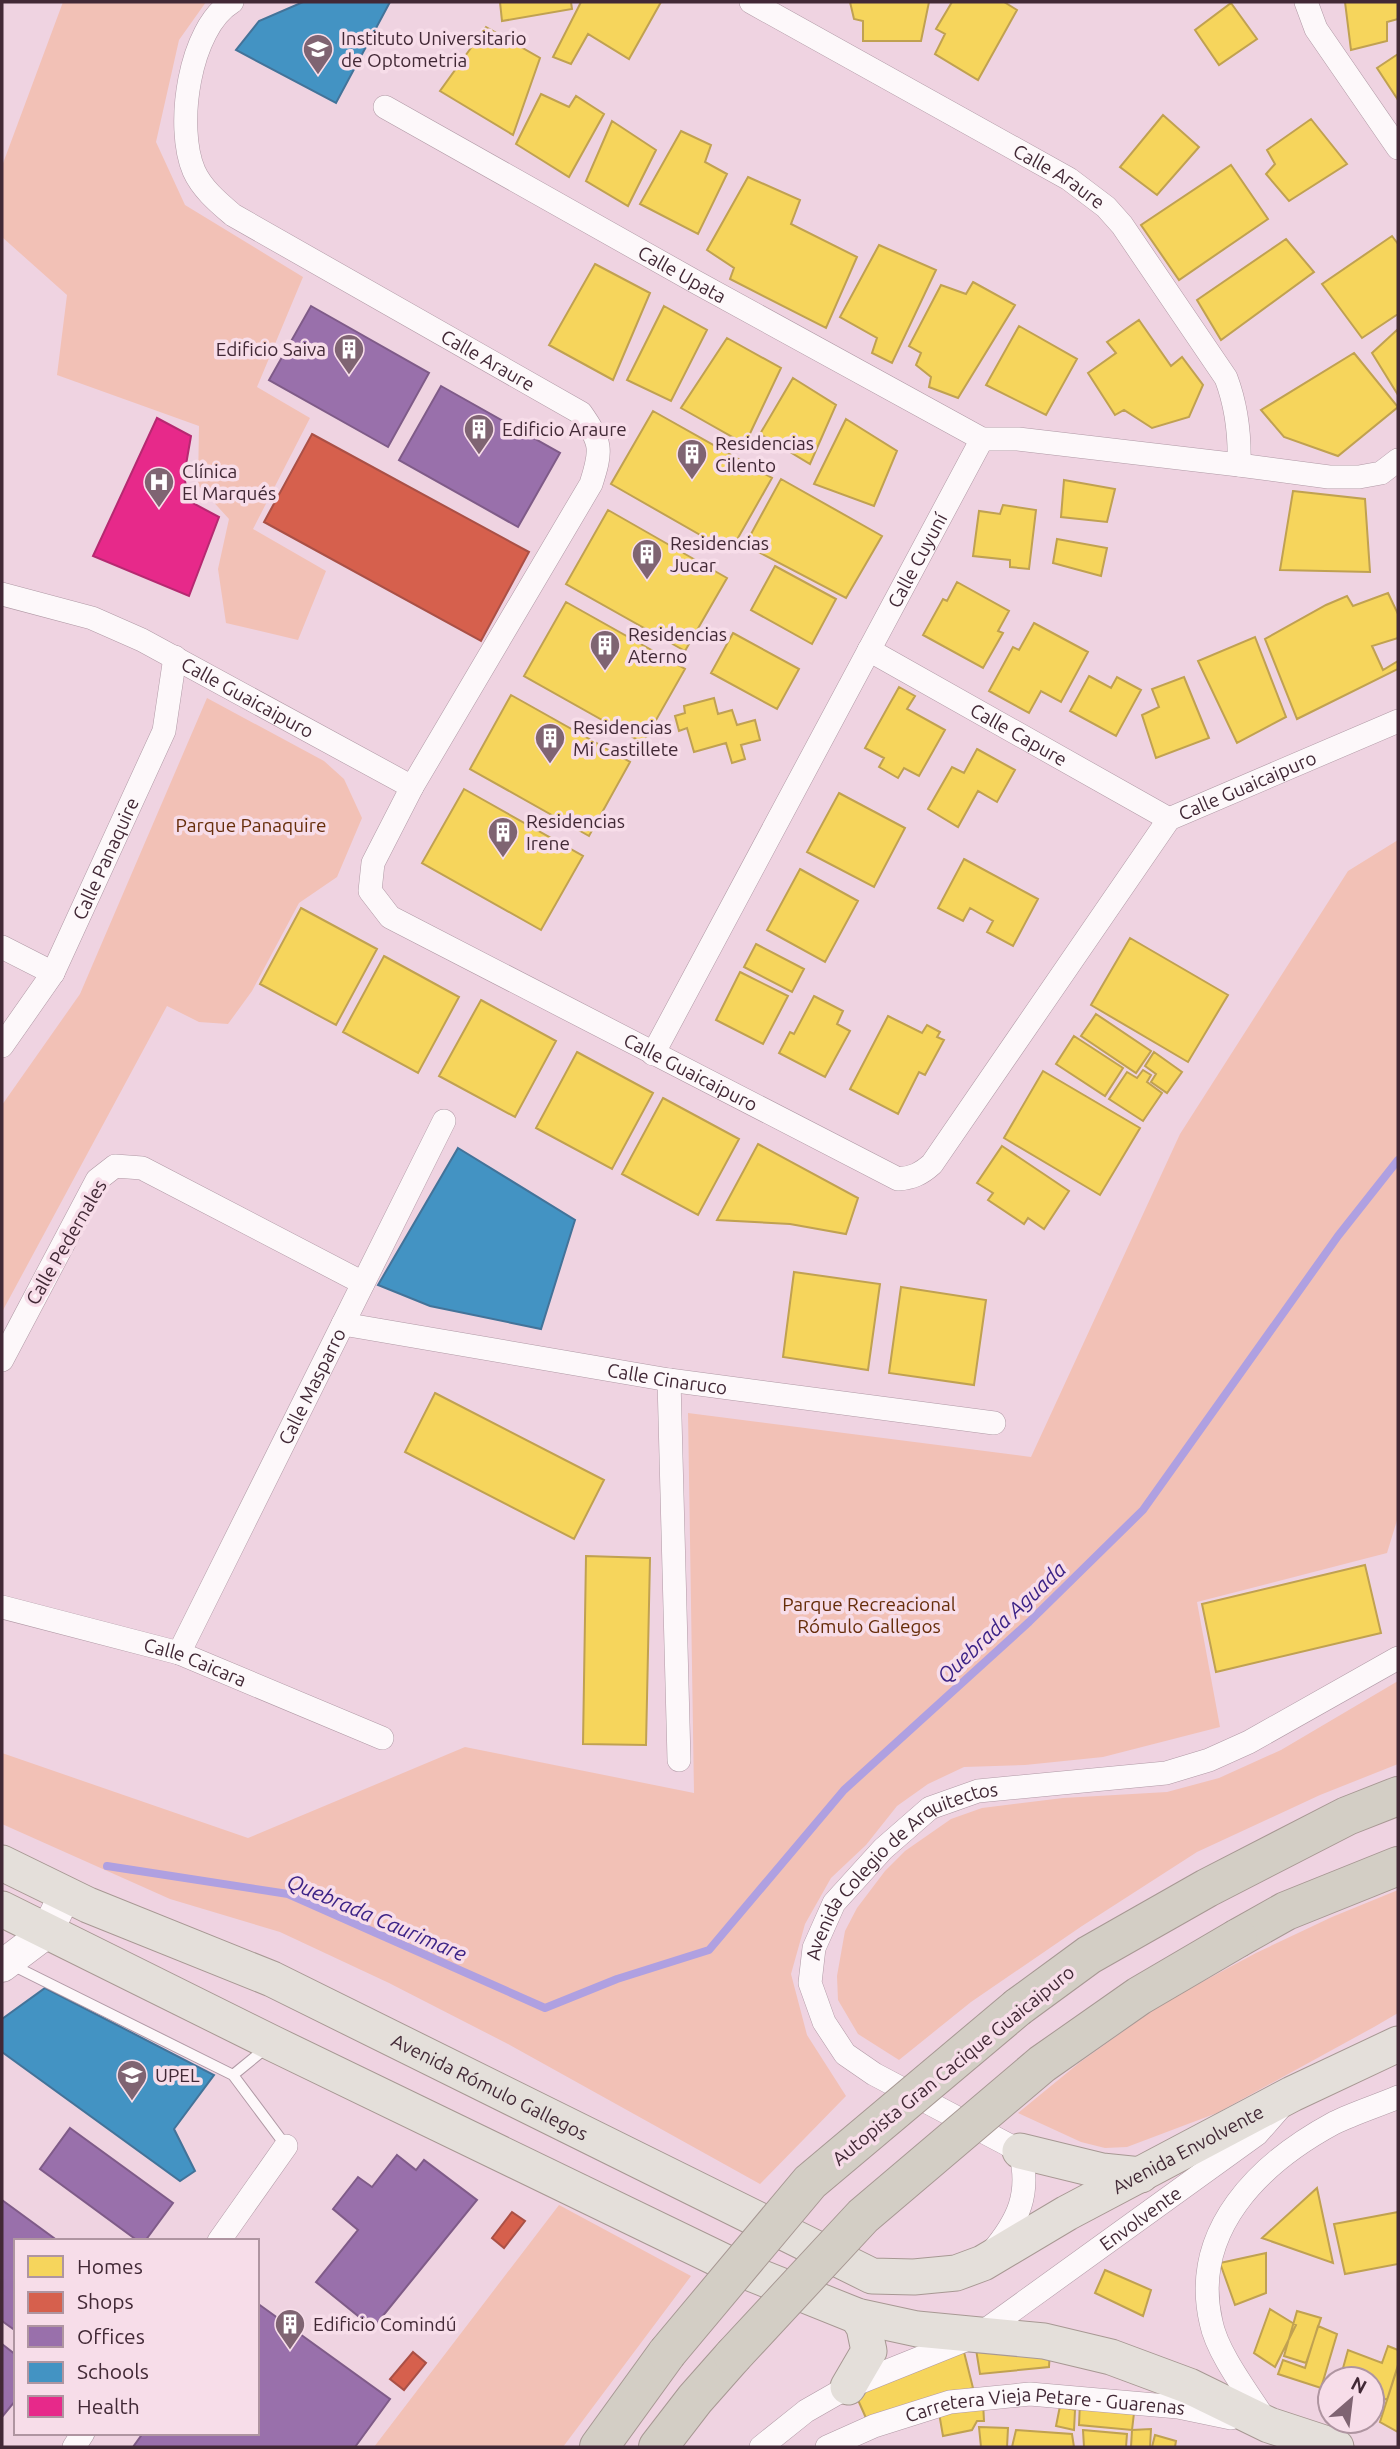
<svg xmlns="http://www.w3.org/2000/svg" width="1400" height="2449" viewBox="0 0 1400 2449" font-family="Ubuntu,sans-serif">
<rect width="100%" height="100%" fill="#efd3e1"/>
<!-- green -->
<path fill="#f2c1b6" d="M63 2H206L179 40 156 142 185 205 303 277 257 387 310 418 253 529 326 571 298 640 226 623 218 569 229 519 198 485 199 426 57 375 67 295 2 237V166Z
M207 698 324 761 344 779 362 818 337 877 299 903 252 991 228 1024 199 1022 167 1006 2 1312V1105L80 994Z
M1398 840V1517L1387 1553 1197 1602 1220 1727 1103 1757 1025 1765 964 1767 928 1784 897 1806 866 1845 831 1878 805 1924 791 1974 807 2035 846 2096 760 2184 508 2044 389 1983 280 1932 170 1899 2 1824V1753L248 1838 465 1747 694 1793 688 1413 1031 1457 1180 1134 1348 871Z
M1398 1681V1764L1320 1795 1197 1852 1082 1926 971 2002 899 2060 858 2034 838 2000 837 1976 845 1931 857 1908 885 1871 905 1851 951 1819 982 1808 1063 1798 1167 1792 1219 1778 1281 1750Z
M1398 1890V2013L1374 2027 1217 2113 1127 2147 1105 2148 1081 2142 1018 2113 1079 2063 1161 2004 1256 1953 1332 1917Z
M559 2205 691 2276 563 2447H374Z"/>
<!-- homes -->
<path fill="#f6d55c" stroke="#c0a151" stroke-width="2" d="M500 2H571L572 9 502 21Z
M581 2H661L629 59 588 34 571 64 553 57Z
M850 2H929L921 41H863V21L854 19Z
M952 2H1004L1017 10 978 80 935 54 945 34 936 29Z
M1345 2H1398V19L1387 22V41L1351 50Z
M1231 3 1257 39 1219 65 1195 30Z
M486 27 540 58 513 135 440 91Z
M1398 54V100L1377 68Z
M541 94 569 107 576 96 604 114 569 177 516 144Z
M1163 115 1199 147 1157 195 1120 167Z
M1311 119 1347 164 1289 201 1266 174 1275 164 1267 150Z
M612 121 656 150 628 206 586 181Z
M681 131 711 145 705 162 727 174 698 234 640 204Z
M1231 165 1268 219 1179 280 1141 225Z
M748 177 800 200 791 224 857 257 826 328 730 279 734 268 707 250Z
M1392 236 1398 244V314L1362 338 1322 284Z
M1286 239 1314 272 1221 340 1197 300Z
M879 245 936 270 892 363 872 353 877 338 840 317Z
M595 264 650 293 613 380 549 345Z
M973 282 1015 305 958 398 929 387 931 377 916 365 921 353 909 346 941 285 966 294Z
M664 306 707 330 671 401 627 380Z
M1139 320 1171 366 1182 357 1203 385 1189 417 1152 428 1124 410 1115 415 1088 373 1116 353 1107 342Z
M1019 326 1077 359 1046 415 986 385Z
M1398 329V395L1372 353Z
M727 338 781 368 745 444 681 408Z
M1354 353 1398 407 1338 456 1284 437 1261 410Z
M793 378 836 405 810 464 760 434Z
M653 411 772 478 730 552 611 484Z
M846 419 897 451 874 506 814 484Z
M781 479 882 536 846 598 745 545Z
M1064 480 1115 489 1107 522 1061 517Z
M1293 491 1365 499 1370 572 1280 570Z
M1003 505 1036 510 1029 569 1010 567V560L973 556 979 511 1000 514Z
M608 510 727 578 685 651 566 584Z
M1057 539 1107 548 1101 576 1053 563Z
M775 566 836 599 812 644 751 610Z
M957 582 1009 611 998 631 1003 633 983 668 923 635 943 599 947 601Z
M1388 593 1398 614V638L1372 646 1383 670 1398 661V669L1297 719 1265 639 1326 605 1347 596 1353 606Z
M566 602 685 669 643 743 524 676Z
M1034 623 1088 652 1061 702 1041 691 1029 713 989 691 1013 647 1019 650Z
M733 633 799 669 777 709 711 673Z
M1255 637 1286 717 1237 743 1198 661Z
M1089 676 1111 688 1117 677 1141 690 1116 736 1070 711Z
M1184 677 1209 738 1156 758 1142 715 1159 707 1152 689Z
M899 687 915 696 907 709 945 730 919 776 904 768 898 778 879 767 884 758 865 748Z
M511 695 630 762 589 836 470 769Z
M714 698 718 714 732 710 737 725 755 720 760 740 741 745 745 759 732 763 726 743 694 752 687 728 679 731 675 716 685 713 684 706Z
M977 749 1015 770 997 802 978 791 958 827 928 809 952 767 964 773Z
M464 789 583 856 541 930 422 863Z
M839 793 905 828 874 887 807 852Z
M964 859 1038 899 1013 946 987 932 993 921 970 908 963 921 938 908Z
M800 869 858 901 825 962 767 930Z
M301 908 377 949 336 1025 260 984Z
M1130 938 1228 995 1188 1062 1091 1005Z
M756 944 804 969 792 992 744 967Z
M384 956 459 997 418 1073 343 1032Z
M740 972 788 996 763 1044 716 1020Z
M814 996 843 1011 837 1024 850 1031 825 1077 779 1053 790 1032 794 1034Z
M481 1000 556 1041 515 1117 439 1076Z
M1096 1014 1151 1051 1136 1073 1081 1036Z
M888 1016 922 1033 927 1025 940 1032 937 1037 944 1040 925 1075 919 1072 898 1114 850 1089Z
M1074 1036 1123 1068 1105 1096 1056 1064Z
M577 1052 653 1093 612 1169 536 1128Z
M1154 1052 1182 1072 1167 1093 1151 1082 1156 1074 1145 1066Z
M1143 1070 1151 1075 1147 1082 1162 1093 1143 1121 1109 1099 1127 1072 1137 1078Z
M1043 1071 1140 1128 1100 1195 1004 1138Z
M663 1098 739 1139 698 1215 622 1174Z
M758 1144 858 1198 846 1234 790 1224 717 1220Z
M1002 1146 1069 1191 1044 1229 1028 1218 1024 1224 988 1200 993 1193 977 1183Z
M794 1272 880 1284 868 1370 783 1357Z
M901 1287 986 1300 974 1385 889 1373Z
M435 1393 604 1480 574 1539 405 1452Z
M586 1556 650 1558 646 1745 583 1744Z
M1365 1565 1381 1633 1216 1672 1202 1604Z
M1317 2188 1333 2263 1262 2238Z
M1398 2212V2264L1345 2274 1334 2224Z
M1266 2253V2293L1235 2305 1220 2263Z
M1105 2270 1151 2290 1143 2316 1095 2293Z
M1270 2309 1296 2325 1275 2367 1254 2353Z
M1297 2311 1321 2318 1306 2363 1284 2356Z
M1318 2326 1337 2334 1321 2388 1278 2374 1283 2360 1305 2368Z
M975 2343 1050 2349 1049 2367 980 2374Z
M1388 2346 1398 2350V2366L1387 2400 1374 2394 1372 2400V2379H1340L1348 2350 1382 2363Z
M963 2348 973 2388 866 2418 854 2391Z
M1398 2365V2432L1380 2422Z
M983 2402 984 2421H977L972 2430 943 2436 939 2413Z
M1080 2402 1134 2413 1132 2430 1079 2425Z
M1060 2406 1075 2410 1074 2430 1056 2426Z
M979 2427 1008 2428 1007 2447H981Z
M1151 2429 1150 2447H1131L1132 2430Z
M1016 2430 1072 2434 1074 2447H1012Z
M1083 2430 1127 2434 1126 2447H1084Z
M1155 2435 1176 2441 1175 2447H1152Z"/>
<!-- shops -->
<path fill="#d6604d" stroke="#aa5046" stroke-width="2" d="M312 434 529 552 481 641 264 522Z
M512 2212 525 2221 504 2248 492 2238Z
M413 2352 426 2363 404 2390 390 2379Z"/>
<!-- offices -->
<path fill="#9970ab" stroke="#7f5b88" stroke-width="2" d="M311 306 429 373 388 447 269 380Z
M441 386 560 453 518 527 399 460Z
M70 2128 173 2203 145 2241H138L40 2169Z
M397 2155 416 2170 424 2160 477 2200 373 2328 316 2282 358 2230 333 2209 358 2177 372 2187Z
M2 2200 58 2241H16V2331L2 2321Z
M257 2303 390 2399 355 2447H133L143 2433H257Z
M2 2344 16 2355V2400L2 2417Z"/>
<!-- schools -->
<path fill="#4393c3" stroke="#437399" stroke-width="2" d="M303 2H390L336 103 236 50 259 21Z
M458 1148 575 1220 541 1329 430 1306 378 1285Z
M45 1988 214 2075 174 2129 195 2171 180 2181 2 2052V2019Z"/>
<!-- health -->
<path fill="#e7298a" stroke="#b62971" stroke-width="2" d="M157 418 191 436 184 476 189 501 219 517 189 596 93 556Z"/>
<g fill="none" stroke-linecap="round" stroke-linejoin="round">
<!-- stream -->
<path stroke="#afa0e1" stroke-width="8" d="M107 1866 288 1894 545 2008 617 1979 709 1950 844 1790 1029 1622 1143 1510 1338 1236 1398 1160"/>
<!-- service casing -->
<g stroke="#b099a5" stroke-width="12">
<path id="service" d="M10 1964 233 2075 286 2146
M233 2075 266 2048"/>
</g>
<!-- minor casing -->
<g stroke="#b099a5" stroke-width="24">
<g id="minor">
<path id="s1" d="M232 2C189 28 175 127 194 171 202 189 219 203 233 215L581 413C602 443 602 450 591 484L412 787"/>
<path id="s2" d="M751 2 1069 179 1106 207 1122 225 1226 378C1237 407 1240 434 1239 465"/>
<path d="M1306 2 1316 29 1398 148"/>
<path id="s3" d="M385 107 694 281 982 439H1018L1239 465 1329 477H1359L1381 473 1398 460"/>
<path id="s4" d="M2 594 92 618 142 640 412 787 373 863 370 891 390 917 898 1179C912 1178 921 1174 932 1164L1169 819 1398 721"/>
<path id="s5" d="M869 650 1169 819"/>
<path d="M2 947 53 973"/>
<path id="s6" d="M2 1046 53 973 164 731 175 657"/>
<path id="s7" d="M653 1054 982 439"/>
<path id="s8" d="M343 1324 669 1380 994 1423"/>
<path d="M2 1360 97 1180 115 1166 142 1168 363 1283"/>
<path d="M669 1380 679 1760"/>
<path id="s9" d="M2 1607 179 1653 382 1738"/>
<path id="s10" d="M179 1653 444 1121"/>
<path d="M219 2241 286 2146"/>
<path id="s11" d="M991 2253C1019 2220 1031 2193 1020 2151L874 2074 845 2054 824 2022 810 1983 814 1948 834 1903 883 1849 930 1808 978 1791 1166 1773 1209 1760 1249 1742 1398 1658"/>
<path d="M1265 2420C1248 2393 1217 2353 1211 2322 1190 2230 1260 2163 1334 2123 1354 2113 1377 2106 1398 2097"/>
<path d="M74 2447 83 2433"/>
<path id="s12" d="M761 2447 806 2411 848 2387 980 2334 1257 2134 1279 2109"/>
<path id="s13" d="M827 2447 874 2426 950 2402 1030 2394 1178 2407 1231 2418"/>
</g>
</g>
<!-- secondary casing -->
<g stroke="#b099a5" stroke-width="33">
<path id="secondary" d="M2 1966 47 1932 65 1894"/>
</g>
<!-- primary casing -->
<g stroke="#a79893" stroke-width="37">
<g id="primary">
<path id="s14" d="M2 1863 88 1905 272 1979 872 2276 914 2277 956 2273 983 2263 1067 2213 1292 2094 1398 2044"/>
<path d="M2 1909 272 2043 735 2267 857 2316 917 2329 1044 2341 1111 2357 1189 2386 1269 2425 1336 2447"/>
<path d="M1020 2151 1102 2171 1141 2175"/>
<path d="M848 2387 869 2351 864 2327 857 2316"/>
</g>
</g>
<!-- motorway casing -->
<g stroke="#a79893" stroke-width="40">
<path id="motorway" d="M1238 1938 1286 1911 1398 1866
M1018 2007 1089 1955 1207 1888 1347 1816 1398 1796
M599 2447 667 2353
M658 2447 695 2399 733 2356"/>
</g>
<!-- service -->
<use href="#service" stroke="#fdf8fa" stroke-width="10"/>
<!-- minor -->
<use href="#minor" stroke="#fdf8fa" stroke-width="23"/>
<!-- secondary -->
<use href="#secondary" stroke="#fdf8fa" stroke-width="32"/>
<!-- primary -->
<use href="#primary" stroke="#e4dfda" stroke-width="35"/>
<!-- motorway -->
<use href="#motorway" stroke="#d3cec5" stroke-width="38"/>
<!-- motorway-bridge casing -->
<g stroke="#a79893" stroke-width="40" stroke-linecap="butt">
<path id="motorway-bridge" d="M667 2353 810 2182 1018 2007
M733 2356 863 2216 1042 2064 1139 1996 1238 1938"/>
</g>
<!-- motorway-bridge -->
<use href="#motorway-bridge" stroke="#d3cec5" stroke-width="38"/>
</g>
<!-- icons -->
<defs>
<g id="university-pin" transform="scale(1.575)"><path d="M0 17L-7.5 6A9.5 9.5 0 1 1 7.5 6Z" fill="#7f6472" stroke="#f7dde9"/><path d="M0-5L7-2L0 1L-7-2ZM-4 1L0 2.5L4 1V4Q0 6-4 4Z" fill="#fff"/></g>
<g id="building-pin" transform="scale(1.575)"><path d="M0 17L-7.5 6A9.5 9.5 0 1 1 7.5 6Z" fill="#7f6472" stroke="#f7dde9"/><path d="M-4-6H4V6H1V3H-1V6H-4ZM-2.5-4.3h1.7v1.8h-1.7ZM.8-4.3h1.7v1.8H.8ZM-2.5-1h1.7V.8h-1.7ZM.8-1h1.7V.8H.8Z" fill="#fff"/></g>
<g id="hospital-pin" transform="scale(1.575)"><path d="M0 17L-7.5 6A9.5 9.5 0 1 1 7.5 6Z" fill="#7f6472" stroke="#f7dde9"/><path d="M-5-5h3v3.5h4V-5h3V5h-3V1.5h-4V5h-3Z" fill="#fff"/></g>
</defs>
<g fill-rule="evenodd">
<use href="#university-pin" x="318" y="49"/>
<use href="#building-pin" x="349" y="349"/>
<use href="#building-pin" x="479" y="429"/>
<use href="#building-pin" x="692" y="454"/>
<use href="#hospital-pin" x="159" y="482"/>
<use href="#building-pin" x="647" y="554"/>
<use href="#building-pin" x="605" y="645"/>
<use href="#building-pin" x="550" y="738"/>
<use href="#building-pin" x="503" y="832"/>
<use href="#university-pin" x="132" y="2075"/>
<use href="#building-pin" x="290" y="2324"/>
</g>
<g text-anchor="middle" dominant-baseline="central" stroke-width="7" stroke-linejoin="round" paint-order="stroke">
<!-- poi labels -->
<g font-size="19" fill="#422936" stroke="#f7dde9" text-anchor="start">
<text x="341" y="38">Instituto Universitario<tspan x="341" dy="22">de Optometria</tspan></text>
<text x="326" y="349" text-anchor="end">Edificio Saiva</text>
<text x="502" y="429">Edificio Araure</text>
<text x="715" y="443">Residencias<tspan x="715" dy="22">Cilento</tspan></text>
<text x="182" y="471">Clínica<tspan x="182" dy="22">El Marqués</tspan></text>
<text x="670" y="543">Residencias<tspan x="670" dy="22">Jucar</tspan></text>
<text x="628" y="634">Residencias<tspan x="628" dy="22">Aterno</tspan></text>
<text x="573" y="727">Residencias<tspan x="573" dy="22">Mi Castillete</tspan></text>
<text x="526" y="821">Residencias<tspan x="526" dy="22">Irene</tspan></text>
<text x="155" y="2075">UPEL</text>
<text x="313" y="2324">Edificio Comindú</text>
</g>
<!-- street labels -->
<g font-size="19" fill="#422936" stroke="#f7dde9">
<text stroke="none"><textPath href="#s2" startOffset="354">Calle Araure</textPath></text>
<text stroke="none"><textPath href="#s3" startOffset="341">Calle Upata</textPath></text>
<text stroke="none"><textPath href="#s1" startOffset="536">Calle Araure</textPath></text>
<text stroke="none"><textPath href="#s7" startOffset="560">Calle Cuyuní</textPath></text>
<text stroke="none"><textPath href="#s4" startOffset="268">Calle Guaicaipuro</textPath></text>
<text stroke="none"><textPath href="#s5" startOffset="172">Calle Capure</textPath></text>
<text stroke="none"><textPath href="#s4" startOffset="1715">Calle Guaicaipuro</textPath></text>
<text stroke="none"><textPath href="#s6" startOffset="215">Calle Panaquire</textPath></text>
<text stroke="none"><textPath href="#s4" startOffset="940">Calle Guaicaipuro</textPath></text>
<text transform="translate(66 1242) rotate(-60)">Calle Pedernales</text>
<text stroke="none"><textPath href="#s8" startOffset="329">Calle Cinaruco</textPath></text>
<text stroke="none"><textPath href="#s10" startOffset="298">Calle Masparro</textPath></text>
<text stroke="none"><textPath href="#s9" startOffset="201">Calle Caicara</textPath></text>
<text stroke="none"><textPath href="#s11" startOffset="548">Avenida Colegio de Arquitectos</textPath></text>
<text transform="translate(953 2065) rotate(-39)">Autopista Gran Cacique Guaicaipuro</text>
<text stroke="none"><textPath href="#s14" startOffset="537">Avenida Rómulo Gallegos</textPath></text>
<text stroke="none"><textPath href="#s14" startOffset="1311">Avenida Envolvente</textPath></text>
<text stroke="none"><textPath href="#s12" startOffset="446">Envolvente</textPath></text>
<text stroke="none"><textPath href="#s13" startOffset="226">Carretera Vieja Petare - Guarenas</textPath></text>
</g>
<!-- park labels -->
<g font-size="19" fill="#662d0a" stroke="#f7dde9">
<text x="251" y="825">Parque Panaquire</text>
<text x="869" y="1604">Parque Recreacional<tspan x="869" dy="22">Rómulo Gallegos</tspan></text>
</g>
<!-- water labels -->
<g font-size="21" font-style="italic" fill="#3c2387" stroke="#f7dde9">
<text transform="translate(1001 1622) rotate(-43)">Quebrada Aguada</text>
<text transform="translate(377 1917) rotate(23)">Quebrada Caurimare</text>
</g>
</g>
<!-- border -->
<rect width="1400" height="2449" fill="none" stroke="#422936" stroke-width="7"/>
<!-- legend -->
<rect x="14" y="2239" width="245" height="196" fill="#f7dde9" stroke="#af95a1" stroke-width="2"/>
<rect x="28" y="2256" width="35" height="21" fill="#f6d55c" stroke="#af95a1" stroke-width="2"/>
<text x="77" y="2274" font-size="21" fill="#422936">Homes</text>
<rect x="28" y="2292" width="35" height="21" fill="#d6604d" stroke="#af95a1" stroke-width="2"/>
<text x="77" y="2309" font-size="21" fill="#422936">Shops</text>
<rect x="28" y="2326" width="35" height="21" fill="#9970ab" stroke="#af95a1" stroke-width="2"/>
<text x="77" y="2344" font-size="21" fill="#422936">Offices</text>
<rect x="28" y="2362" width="35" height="21" fill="#4393c3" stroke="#af95a1" stroke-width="2"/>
<text x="77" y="2379" font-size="21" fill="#422936">Schools</text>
<rect x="28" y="2396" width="35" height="21" fill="#e7298a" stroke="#af95a1" stroke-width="2"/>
<text x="77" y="2414" font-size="21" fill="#422936">Health</text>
<!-- north arrow -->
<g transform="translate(1351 2400) rotate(28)"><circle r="33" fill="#f7dde9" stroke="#af95a1" stroke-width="2"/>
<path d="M0-5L12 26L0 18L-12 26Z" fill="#7f6472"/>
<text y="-10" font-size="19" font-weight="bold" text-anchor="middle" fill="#422936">N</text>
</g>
</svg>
